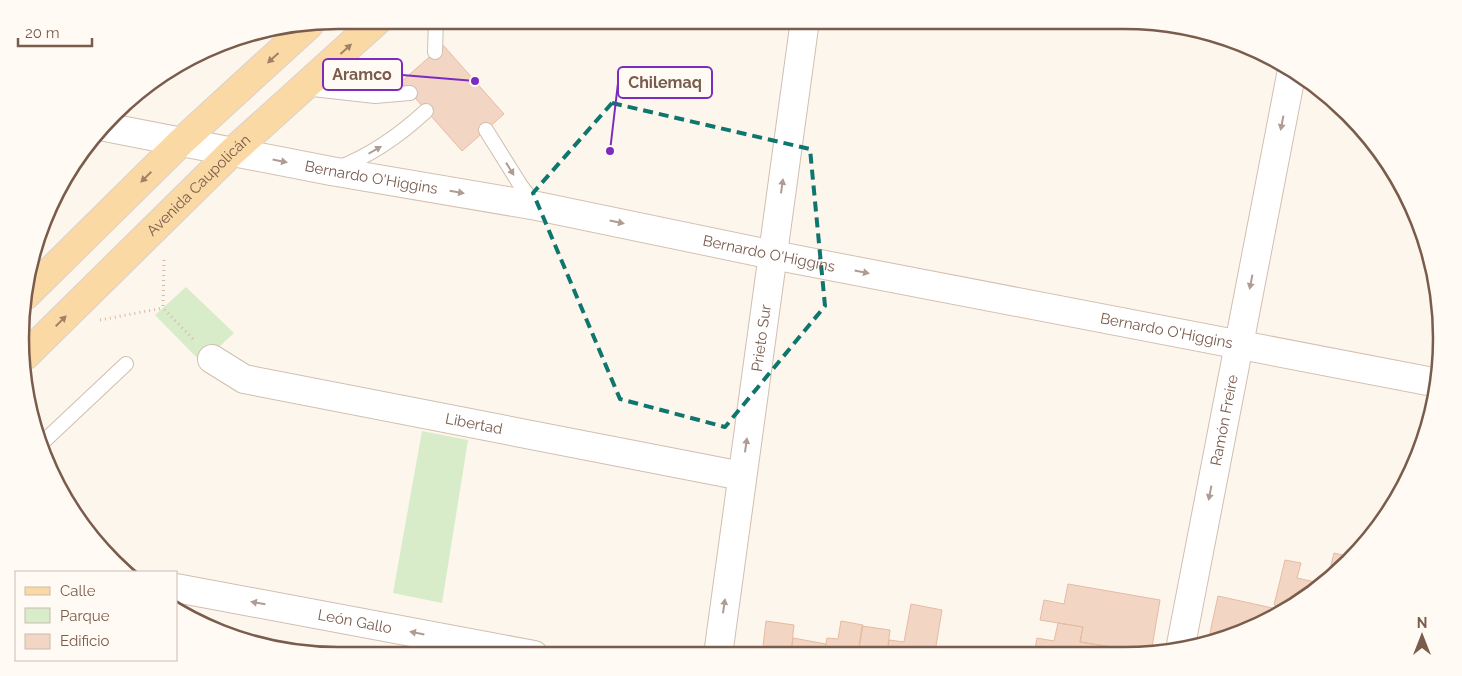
<svg xmlns="http://www.w3.org/2000/svg" width="1462" height="676" viewBox="0 0 1462 676" font-family="Raleway,sans-serif">
<rect width="100%" height="100%" fill="#fdf6ec"/>
<!-- green -->
<path fill="#d8ecc9" d="M186 287 234 333 202 363 155 315Z
M422 431 468 440 442 603 393 593Z"/>
<!-- building -->
<path fill="#f3d5c3" stroke="#e6bba3" d="M443 45 504 114 462 151 401 82Z
M1334 553 1351 557 1327 581Z
M1285 560 1301 563 1297 578 1324 584 1318 590 1287 608 1274 605Z
M1068 584 1160 600 1151 653 1080 642 1083 627 1040 620 1044 600 1064 604Z
M1218 596 1277 609 1276 614 1246 632 1208 642Z
M911 604 942 610 935 652 950 654H887L889 640 904 642Z
M766 621 794 625 791 654 762 655Z
M841 621 863 625 858 654H824L827 638 838 639Z
M1058 623 1083 627 1080 642 1147 653 1034 654 1037 638 1054 641Z
M862 626 890 630 887 654H858Z
M793 638 826 644 824 654H791Z
M968 647 989 652V654H967Z"/>
<g fill="none" stroke-linecap="round" stroke-linejoin="round">
<!-- lane casing -->
<g stroke="#d1beb0" stroke-width="16">
<path id="lane" d="M435 52 436 20
M304 88 375 96 410 93
M486 130 521 186 535 204
M338 168C372 155 400 135 426 111
M42 443 126 364"/>
</g>
<!-- street casing -->
<g stroke="#d1beb0" stroke-width="30">
<g id="street">
<path id="s1" d="M212 359 244 379 742 476"/>
<path id="s2" d="M176 588 534 655"/>
<path id="s3" d="M1180 650 1291 75"/>
<path id="s4" d="M718 655 805 20"/>
</g>
</g>
<!-- secondary casing -->
<g stroke="#d6c0b0" stroke-width="30">
<g id="secondary">
<path id="s5" d="M105 127 331 171 537 206 773 255 1433 382"/>
</g>
</g>
<!-- primary casing -->
<g stroke="#dad1cd" stroke-width="30">
<g id="primary">
<path d="M26 295 181 142 309 25"/>
<path id="s6" d="M26 355 232 152 378 20"/>
</g>
</g>
<!-- path -->
<path stroke="#d9b8a5" stroke-width="3" stroke-dasharray="1 4" stroke-linecap="butt" d="M164 260 163 308 194 340
M100 320 163 308"/>
<!-- lane -->
<use href="#lane" stroke="#fff" stroke-width="14"/>
<!-- street -->
<use href="#street" stroke="#fff" stroke-width="28"/>
<!-- secondary -->
<use href="#secondary" stroke="#fff" stroke-width="28"/>
<!-- primary -->
<use href="#primary" stroke="#fbd9a5" stroke-width="28"/>
</g>
<!-- one-way arrows -->
<defs><path id="oneway-solid" d="M-6-.8H1V-3.2L6.5 0L1 3.2V.8H-6Z" transform="scale(1.25)"/></defs>
<g fill="#a18267">
<use href="#oneway-solid" transform="translate(346 49) rotate(-42)"/>
<use href="#oneway-solid" transform="translate(273 58) rotate(138)"/>
<use href="#oneway-solid" transform="translate(146 177) rotate(135)"/>
<use href="#oneway-solid" transform="translate(61 321) rotate(-45)"/>
</g>
<g fill="#af9d94">
<use href="#oneway-solid" transform="translate(1282 123) rotate(101)"/>
<use href="#oneway-solid" transform="translate(375 150) rotate(-30)"/>
<use href="#oneway-solid" transform="translate(280 161) rotate(11)"/>
<use href="#oneway-solid" transform="translate(510 169) rotate(58)"/>
<use href="#oneway-solid" transform="translate(782 186) rotate(-82)"/>
<use href="#oneway-solid" transform="translate(457 192) rotate(10)"/>
<use href="#oneway-solid" transform="translate(617 222) rotate(12)"/>
<use href="#oneway-solid" transform="translate(862 272) rotate(11)"/>
<use href="#oneway-solid" transform="translate(1251 282) rotate(101)"/>
<use href="#oneway-solid" transform="translate(746 445) rotate(-82)"/>
<use href="#oneway-solid" transform="translate(1210 493) rotate(101)"/>
<use href="#oneway-solid" transform="translate(258 603) rotate(-170)"/>
<use href="#oneway-solid" transform="translate(724 606) rotate(-82)"/>
<use href="#oneway-solid" transform="translate(417 633) rotate(-169)"/>
</g>
<!-- marked area -->
<path fill="none" stroke="#0f766e" stroke-width="4" stroke-dasharray="10 6" stroke-linejoin="round" d="M612 103 810 149 825 306 725 427 620 399 533 193Z"/>
<g text-anchor="middle" dominant-baseline="central" stroke-width="4" stroke-linejoin="round" paint-order="stroke">
<!-- street labels -->
<g font-size="15" fill="#7a5c4d" stroke="#fffaf3">
<text stroke="none"><textPath href="#s5" startOffset="271">Bernardo O'Higgins</textPath></text>
<text stroke="none"><textPath href="#s6" startOffset="242">Avenida Caupolicán</textPath></text>
<text stroke="none"><textPath href="#s5" startOffset="676">Bernardo O'Higgins</textPath></text>
<text stroke="none"><textPath href="#s5" startOffset="1081">Bernardo O'Higgins</textPath></text>
<text stroke="none"><textPath href="#s4" startOffset="320">Prieto Sur</textPath></text>
<text stroke="none"><textPath href="#s3" startOffset="234">Ramón Freire</textPath></text>
<text stroke="none"><textPath href="#s1" startOffset="272">Libertad</textPath></text>
<text stroke="none"><textPath href="#s2" startOffset="182">León Gallo</textPath></text>
</g>
</g>
<!-- crop -->
<path d="M0 0H1462V676H0ZM338 29H1124A309 309 0 0 1 1433 338V338A309 309 0 0 1 1124 647H338A309 309 0 0 1 29 338V338A309 309 0 0 1 338 29Z" fill="#fffaf3" fill-rule="evenodd"/>
<path fill="none" stroke="#7a5c4d" stroke-width="2.5" d="M338 29H1124A309 309 0 0 1 1433 338V338A309 309 0 0 1 1124 647H338A309 309 0 0 1 29 338V338A309 309 0 0 1 338 29Z"/>
<!-- callouts -->
<path fill="none" stroke="#7b2cbf" stroke-width="2" d="M475 81L402 75M610 151L618 83"/>
<g fill="#7b2cbf" stroke="#fffaf3" stroke-width="2">
<circle cx="475" cy="81" r="5"/>
<circle cx="610" cy="151" r="5"/>
</g>
<g fill="#fffaf3" stroke="#7b2cbf" stroke-width="2">
<rect x="323" y="59" width="79" height="31" rx="5"/>
<rect x="618" y="67" width="94" height="31" rx="5"/>
</g>
<g font-size="16" text-anchor="middle" font-weight="bold" fill="#7a5c4d">
<text x="362" y="80">Aramco</text>
<text x="665" y="88">Chilemaq</text>
</g>
<!-- legend -->
<rect x="15" y="571" width="162" height="90" fill="#fffaf3" stroke="#cabbb1"/>
<rect x="25" y="587" width="25" height="8" fill="#fbd9a5" stroke="#cabbb1"/>
<text x="60" y="596" font-size="15" fill="#7a5c4d">Calle</text>
<rect x="25" y="608" width="25" height="15" fill="#d8ecc9" stroke="#cabbb1"/>
<text x="60" y="621" font-size="15" fill="#7a5c4d">Parque</text>
<rect x="25" y="634" width="25" height="15" fill="#f3d5c3" stroke="#cabbb1"/>
<text x="60" y="646" font-size="15" fill="#7a5c4d">Edificio</text>
<!-- north arrow -->
<g transform="translate(1422 636)" stroke="#fffaf3" stroke-width="4" paint-order="stroke">
<path d="M0-4L9 19L0 12L-9 19Z" fill="#7a5c4d"/>
<text y="-8" font-size="14" font-weight="bold" text-anchor="middle" fill="#7a5c4d">N</text>
</g>
<!-- scale -->
<path d="M18 38v8h74v-8" fill="none" stroke="#7a5c4d" stroke-width="2.5"/>
<text x="25" y="38" font-size="15" fill="#7a5c4d" stroke="#fffaf3" stroke-width="4" paint-order="stroke">20 m</text>
</svg>
